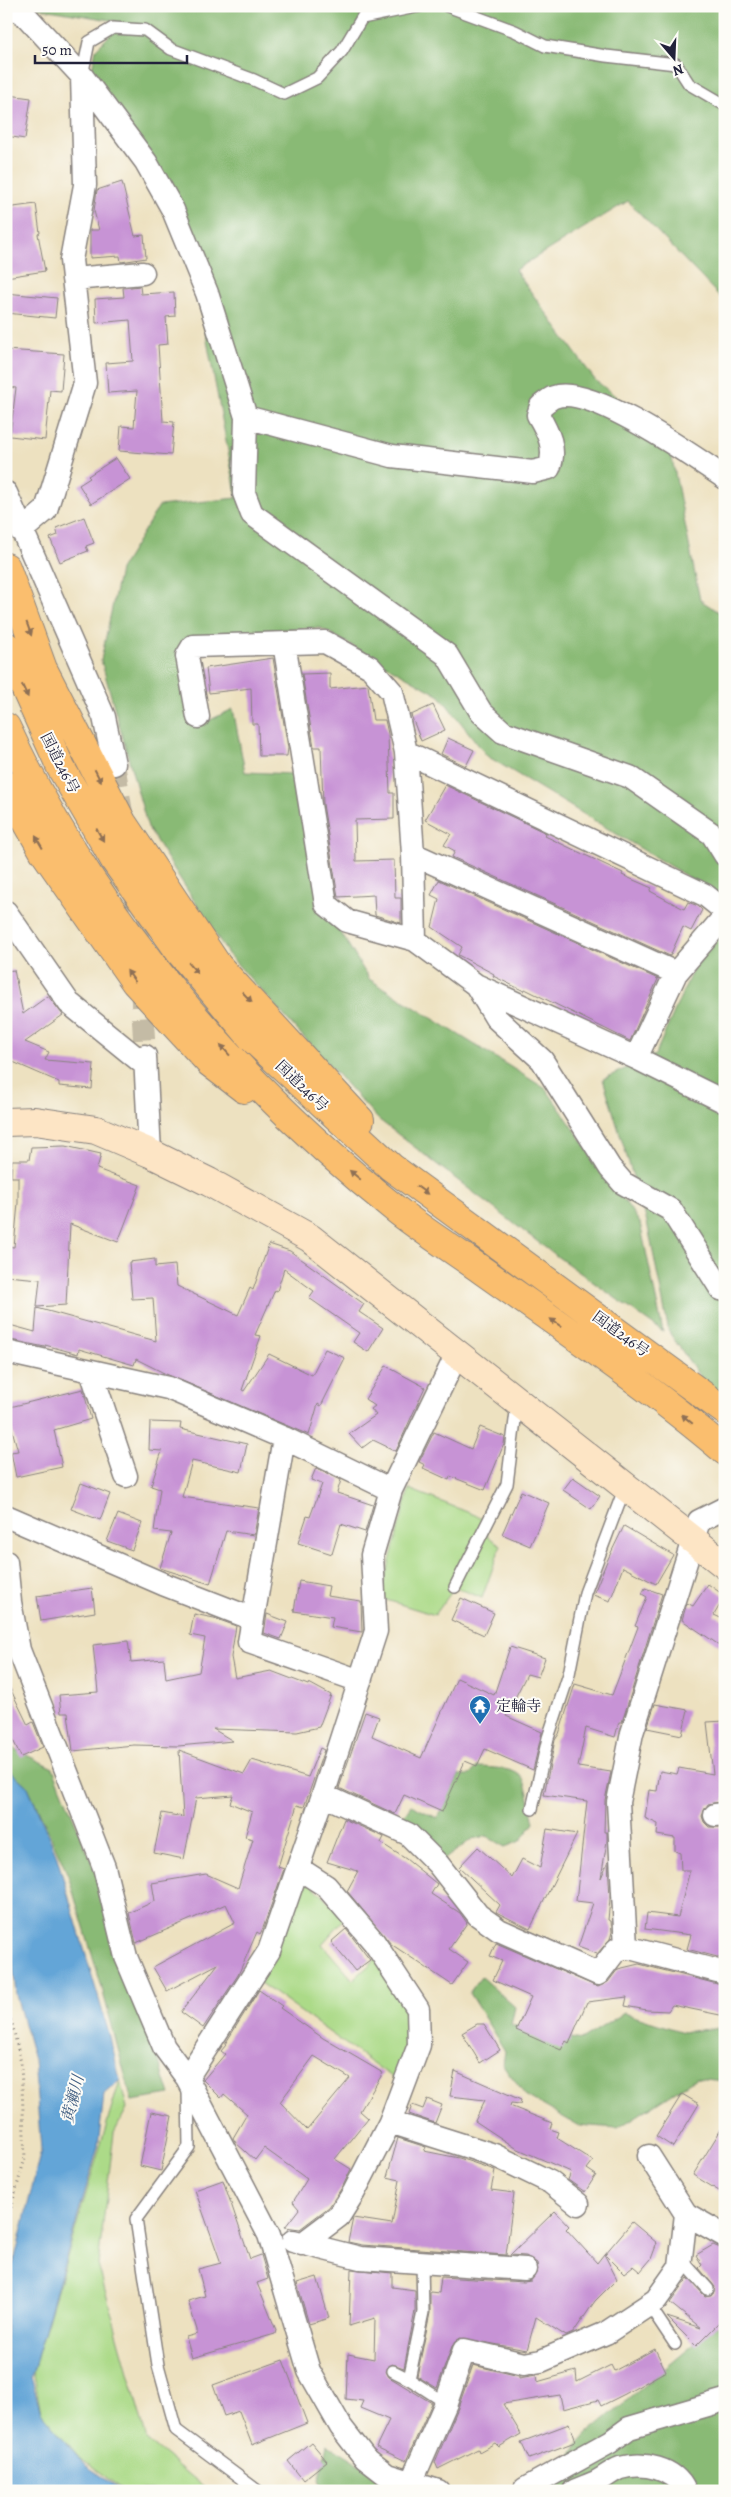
<svg xmlns="http://www.w3.org/2000/svg" width="731" height="2497" viewBox="0 0 731 2497" font-family="Alegreya,'Noto Serif JP',serif">
<rect width="100%" height="100%" fill="#fdfcf7"/>
<filter id="ink" filterUnits="userSpaceOnUse"><feTurbulence type="fractalNoise" baseFrequency=".02" numOctaves="2"/><feDisplacementMap in="SourceGraphic" scale="10" xChannelSelector="R" yChannelSelector="G"/><feConvolveMatrix kernelMatrix="1 2 1 2 8 2 1 2 1" color-interpolation-filters="sRGB"/></filter>
<filter id="wash" filterUnits="userSpaceOnUse"><feTurbulence type="fractalNoise" baseFrequency=".0096" numOctaves="4" result="noise"/><feDisplacementMap in="SourceGraphic" scale="20" xChannelSelector="R" yChannelSelector="G"/><feGaussianBlur stdDeviation="1.12" result="paint"/><feColorMatrix in="noise" values="0 0 0 0 0 0 0 0 0 0 0 0 0 0 0 0 0 1.4 0 .05"/><feComposite in="paint" operator="in"/></filter>
<g filter="url(#wash)">
<rect width="100%" height="100%" fill="#ede1c0"/>
<!-- green -->
<path fill="#acda88" stroke="#677e62" d="M409 1489 490 1521 487 1536 501 1545 482 1598 455 1587 435 1615 380 1598Z
M301 1874 345 1918 322 1944 353 1980 379 1956 414 2009 419 2045 399 2082 256 1980Z
M120 2080 127 2108 114 2133 98 2265 147 2440 208 2491H125L81 2459 41 2412 33 2371Z"/>
<!-- forest -->
<path fill="#89ba74" stroke="#566e58" d="M38 6H725V302L628 201 515 270 595 380 668 438 700 600 725 616V904L703 886 487 756 440 696 321 628 237 631 184 640 204 723 233 709 245 772 293 774 318 895 369 979 546 1089 640 1223 663 1332 551 1252 378 1119 228 954 148 828 101 660 120 570 159 506 237 498 189 246 89 86 96 49 108 37 116 21 37 8Z
M725 931V1413L669 1332 647 1222 603 1079 655 1055 693 969Z
M6 1745 53 1768 103 1890 170 2095 132 2101 100 1981 68 1875 28 1787 6 1767Z
M477 1767C531 1769 523 1774 534 1823L520 1841 505 1847 486 1836 472 1839 438 1864 399 1822 411 1805 437 1818 459 1775H470Z
M481 1977 515 2007 511 2025 581 2040 624 2013 683 2032 725 2027V2081L696 2078 618 2128 577 2125 525 2095 503 2065 505 2051 469 1993Z
M716 2326H725V2491H540L589 2432Z
M327 2444 392 2484 413 2491H323L319 2480Z"/>
<!-- water -->
<path fill="#63a5d7" stroke="#426489" d="M6 1767 28 1787 56 1854 110 2037 120 2080 104 2094 98 2147 31 2377 41 2412 87 2467 123 2491H16L6 2482V2277L14 2262 41 2150 34 2060 16 1995 10 1935 6 1924Z"/>
<g id="blocks">
<!-- building -->
<path fill="#c793d5" fill-rule="evenodd" d="M9 95 31 98 25 139 6 136Z
M122 182 135 236 144 235 146 258 121 262 120 256 90 258V230H99L94 211 97 190Z
M36 204 40 233 38 234 45 271 6 277V208Z
M140 286 141 294 174 292 175 316 166 317 168 344 158 345 163 421 174 422 171 455 119 451 121 426 134 427 137 391 108 393 106 363 133 361 130 320 96 323 95 299 124 297 123 288Z
M6 293 57 298 55 318 6 313Z
M6 350 64 354 61 391 50 390 45 440 10 436 16 388 6 387Z
M116 458 130 479 91 504 79 485 90 478 88 476Z
M84 517 94 543 86 546 88 551 60 562 50 538 58 535 56 528Z
M273 658 288 748 287 756H259L258 724H252L251 688 209 693 206 668Z
M330 673V689L368 685 373 720H385L388 734 390 793H394V819L355 820 356 861 394 860 395 898H401V923L375 915 374 895 338 897 323 804 321 747H314L302 674Z
M433 705 445 730 421 741 411 715Z
M448 738 474 750 466 766 441 754Z
M445 785 546 833 545 836 623 873 622 875 652 888 650 891 684 909 688 902 698 906 702 910 691 931 683 927 670 956 452 857 455 851 444 845 451 834 425 820Z
M439 880 658 979 630 1041 525 989 524 991 493 976 494 974 458 955 462 947 432 927 439 899 431 895Z
M14 970 23 1014 48 996 63 1015 25 1042 49 1052 45 1060 94 1064 92 1089 59 1086V1082L6 1059V971Z
M65 1146 101 1154 97 1169 140 1185 118 1242 70 1224 66 1305 37 1307 40 1279 6 1276V1246L14 1247 18 1203V1177H11L12 1160H29L31 1147Z
M269 1244 290 1251 364 1304 359 1312 383 1328 368 1352 353 1342 359 1333 309 1298 314 1291 284 1269 277 1291 275 1290 255 1335 261 1336 242 1390 244 1391 269 1354 312 1375 325 1349 345 1358 321 1406 318 1404 309 1435 166 1374 136 1359 134 1365 79 1349 78 1354 45 1345V1347L6 1339V1324L35 1332 37 1308 156 1341 153 1298 132 1299 129 1262 155 1259V1267L175 1265 177 1286 238 1315 250 1288 253 1290Z
M386 1366 425 1387 396 1451 373 1440 362 1448 349 1434 376 1415 371 1409 375 1406 365 1399Z
M83 1389 91 1419 54 1430 62 1467 16 1477 11 1452 18 1451 6 1408Z
M150 1422 181 1423 180 1429 247 1444 241 1472 192 1461 182 1497 259 1508 254 1535 226 1531 210 1584 160 1568 171 1533 154 1531 160 1489 151 1486 162 1451 149 1450Z
M480 1427 505 1437 504 1444 485 1490 450 1476 449 1480 423 1468 425 1465 419 1462 434 1432 471 1449Z
M316 1468 341 1480 337 1493 373 1505 365 1532 341 1524 332 1554 298 1543 307 1516 310 1517 322 1484 311 1480Z
M573 1477 600 1496 591 1509 563 1490Z
M81 1483 110 1494 100 1520 71 1509Z
M521 1491 549 1503 530 1546 502 1534Z
M118 1514 142 1523 132 1550 107 1541Z
M624 1526 673 1555 656 1584 623 1567 610 1601 593 1595 607 1561Z
M299 1581 329 1586 327 1596 361 1601 362 1632 331 1627 333 1617 294 1611Z
M708 1584 725 1596 714 1615 725 1620V1649L682 1620 687 1603 693 1606Z
M92 1588 95 1612 41 1621 37 1596Z
M645 1588 662 1594 622 1722H619L615 1737 586 1728 578 1767 611 1772 605 1800 604 1832H607V1841L601 1878 608 1862 610 1899 608 1920 611 1921 612 1932 610 1939 597 1954 578 1947 593 1903 576 1901 587 1801 544 1795 555 1740 559 1734 575 1684 612 1695 638 1627 635 1626 647 1597 642 1594Z
M461 1598 494 1613 484 1635 451 1620Z
M194 1614 214 1618 236 1626 231 1657 235 1678 271 1671 308 1685 309 1683 331 1695 319 1727 297 1732 213 1729 233 1741 178 1746 134 1745 73 1751 68 1713H61L59 1695 98 1692 93 1645 128 1641 131 1662 164 1659 166 1679 199 1672 205 1638 190 1635Z
M267 1614 288 1622 281 1639 264 1633Z
M510 1647 545 1658 538 1677 527 1674 506 1716 542 1732 533 1770 485 1749 477 1766 465 1761 442 1812 404 1795 395 1814 339 1788 365 1712 379 1717 372 1736 421 1758 457 1678 494 1695Z
M6 1680 28 1725 33 1722 43 1747 21 1757 6 1725Z
M655 1704 688 1710 682 1735 647 1728Z
M725 1721V1801L708 1804 702 1816 704 1822 709 1827H725V1945L721 1958 687 1949 691 1935 645 1929 647 1913 678 1917 690 1870H681L680 1853 675 1851V1838L657 1835 658 1824 645 1818 649 1790 657 1791 660 1771 677 1774 679 1768 713 1774 707 1722Z
M320 1748 324 1750 304 1807 297 1805 278 1867 284 1869 263 1928 260 1934 257 1932 238 1975 203 2028 181 2012 218 1964 167 1991 153 1967 235 1923 226 1904 136 1943 129 1913 155 1901 152 1883 206 1874 238 1888 253 1839 245 1837 252 1812 230 1803 233 1795 196 1798 184 1859 154 1853 162 1813 183 1817 179 1750 244 1774 252 1760 308 1777Z
M344 1819 384 1837 381 1843 406 1859 437 1884 431 1894 460 1913 467 1923 449 1949 468 1962 452 1985 391 1944 347 1891 358 1871 327 1862Z
M547 1829 577 1834 530 1929 496 1912 500 1905 459 1867 478 1847 512 1878 522 1859 540 1868Z
M346 1929 370 1960 355 1971 331 1942Z
M496 1943 598 1987 608 1982 618 1969 639 1964 725 1986V2009L720 2015 672 2005 668 2011 647 2010 625 2006 627 1997 587 2002 569 2043 566 2041 561 2050 516 2030 531 1997 493 1980 502 1961 490 1956Z
M259 1990 282 2006 280 2008 323 2038 383 2073 360 2111 368 2118 335 2159 351 2169 343 2186 329 2207 300 2229 285 2227 299 2209 293 2202 307 2179 264 2148 255 2160 236 2143 233 2138 247 2114 224 2094 221 2098 203 2080 225 2054 221 2051 226 2045 225 2044ZM314 2056 350 2078 307 2130 280 2102Z
M477 2024H484L500 2050 480 2063 462 2033Z
M455 2071 521 2100 520 2104 511 2103 510 2106 552 2123 550 2129 559 2132 557 2138 593 2161 587 2169 596 2175 585 2192 568 2180 571 2172 516 2148 475 2121 485 2100 450 2096Z
M682 2094 699 2104 673 2147 656 2136Z
M427 2099 442 2105 435 2123 409 2114 412 2105 423 2109Z
M151 2112 172 2116 161 2171 140 2166Z
M725 2123V2183L719 2191 693 2175Z
M398 2138 426 2147 424 2151 459 2158 495 2170 491 2190 514 2193 506 2255 362 2245 348 2242 353 2218 392 2224 400 2180 387 2177Z
M223 2180 250 2259 261 2255 268 2279 257 2283 276 2330 275 2334 192 2358 186 2337 197 2334V2330L188 2301 205 2296 198 2269 221 2263 195 2190Z
M555 2211 569 2226 566 2229 597 2263 604 2254 617 2279 595 2301 573 2333 566 2336 536 2317 527 2350 460 2338 452 2346 437 2388 417 2376 430 2313V2292L439 2293 441 2277 524 2282 531 2281 538 2270 537 2263 526 2256 510 2255Z
M632 2222 657 2243 651 2259 640 2272 633 2266 624 2273 605 2254Z
M713 2245 725 2250V2317L696 2346 667 2317 701 2328 670 2303 688 2278 705 2296 713 2294 715 2287 699 2268 702 2265 696 2255Z
M351 2269 392 2273V2287L415 2290V2311L404 2368 392 2364 386 2371 389 2377 432 2403 406 2461 376 2447 389 2420 360 2408 363 2401 346 2399 348 2354 374 2359 375 2318 349 2326Z
M317 2277 329 2318 309 2324 297 2283Z
M655 2349 666 2371 625 2394 601 2406 598 2400 563 2409 560 2395 503 2404 521 2434 499 2447 495 2443 479 2452 478 2449 438 2469 435 2462 458 2408 473 2365 519 2376V2378L536 2375 537 2382 576 2371 577 2382 611 2365 614 2371Z
M283 2360 307 2423 252 2445 239 2411 224 2416 213 2385Z
M569 2424 575 2442 529 2459 521 2442Z
M311 2442 327 2461 303 2480 288 2461Z"/>
</g>
</g>
<g filter="url(#ink)">
<use href="#blocks" fill-opacity="0" stroke="#88827e" stroke-width="1"/>
<g fill="none" stroke-linecap="round" stroke-linejoin="round">
<!-- street-tunnel -->
<path stroke="#c4bba5" stroke-width="22" stroke-dasharray="22 11" stroke-linecap="butt" d="M114 764 122 812
M133 886 137 915 145 1056"/>
<!-- lane casing -->
<g stroke="#88827e" stroke-width="14">
<path id="lane" d="M447 6 515 31 545 46 606 56 676 64 689 84 725 105
M362 18 421 6
M82 76 89 42 113 28 145 30 171 49 254 80 284 94 317 78 342 51 369 6
M455 1587 507 1484 517 1404
M532 1809 548 1738 569 1674 585 1593 625 1487
M188 2089 189 2147 136 2219 158 2365 176 2430 258 2491
M681 2259 708 2289
M422 2262 423 2312 409 2379 446 2403
M649 2305 675 2344
M393 2371 409 2379"/>
</g>
<!-- street casing -->
<g stroke="#88827e" stroke-width="25">
<path id="street" d="M11 6 26 16 82 76 146 162 173 210 207 293 246 417 392 456 533 472 549 468C557 449 548 432 538 415L541 406C545 403 549 399 554 397 589 383 694 457 725 478
M73 279 143 273
M246 417 244 493 252 514 447 655 481 712 503 732 630 777 712 834 725 855
M6 493 104 717 114 764
M21 531 46 510 85 383 71 260 85 185 82 76
M284 643 326 904 347 921 415 940 476 985 496 1018 542 1060 610 1168 623 1183 671 1210 721 1289 725 1290
M198 717 187 656 193 646 325 642 370 667 392 692 406 752 413 854 415 940
M406 752 705 895 725 911
M413 854 676 973
M6 912 69 1003 144 1064
M476 985 636 1058 676 973 725 916
M145 1056 150 1153
M636 1058 725 1102
M6 1352 168 1388 284 1438 391 1490 457 1354
M91 1371 126 1476
M284 1438 249 1642 360 1681
M725 1508 699 1521 632 1733 618 1802 626 1947 725 1973
M6 1516 163 1584 253 1619
M6 1562 10 1602 19 1650 104 1867 126 1957 164 2047 187 2078 269 2235 309 2371 341 2427 365 2458 387 2475 438 2491
M323 1795 408 1834 438 1864 478 1915 499 1930 598 1974 617 1949 626 1947
M715 1815 725 1814
M298 1868 326 1886 374 1942 418 2009 419 2045 390 2122 354 2192 339 2216 302 2244
M187 2078 269 1951 323 1795 376 1631 372 1555 391 1490
M390 2122 494 2155 550 2182 578 2204
M686 2214 725 2236
M293 2241 360 2258 525 2269
M411 2483 446 2403 464 2350 524 2364 541 2361 606 2333 656 2300 680 2266 686 2214 649 2156
M525 2489 610 2442 629 2428 725 2400
M574 2491C581 2488 589 2485 596 2482 604 2478 612 2471 620 2468 643 2462 674 2467 685 2491"/>
</g>
<!-- secondary casing -->
<g stroke="#88827e" stroke-width="30">
<path id="secondary" d="M6 1122 35 1121 96 1130 150 1153 209 1182 310 1238 725 1565"/>
</g>
<!-- highway casing -->
<g stroke="#88827e" stroke-width="30">
<path id="highway" d="M6 567 43 669 122 822 218 966 360 1120
M6 646 61 768 115 861 179 951 252 1038 391 1167 725 1411
M6 727C94 917 234 1081 398 1211 425 1232 455 1251 483 1271 565 1329 648 1386 725 1451
M6 785 44 852 135 982 210 1063 244 1089"/>
</g>
<!-- path -->
<path stroke="#88827e" stroke-width="3" stroke-dasharray="1 4" stroke-linecap="butt" d="M6 2011 12 2023 21 2063 25 2158 6 2225"/>
<!-- lane -->
<use href="#lane" stroke="#fff" stroke-width="11"/>
<!-- street -->
<use href="#street" stroke="#fff" stroke-width="22"/>
<!-- secondary -->
<use href="#secondary" stroke="#fde5c5" stroke-width="28"/>
<!-- highway -->
<use href="#highway" stroke="#fabe6e" stroke-width="28"/>
</g>
<!-- one-way arrows -->
<defs><path id="oneway-solid" d="M-6-.8H1V-3.2L6.5 0L1 3.2V.8H-6Z" transform="scale(1.25)"/></defs>
<g fill="#8e7054">
<use href="#oneway-solid" transform="translate(29 629) rotate(70)"/>
<use href="#oneway-solid" transform="translate(25 691) rotate(65)"/>
<use href="#oneway-solid" transform="translate(98 776) rotate(63)"/>
<use href="#oneway-solid" transform="translate(100 835) rotate(60)"/>
<use href="#oneway-solid" transform="translate(39 842) rotate(-120)"/>
<use href="#oneway-solid" transform="translate(193 968) rotate(50)"/>
<use href="#oneway-solid" transform="translate(131 976) rotate(-126)"/>
<use href="#oneway-solid" transform="translate(247 997) rotate(47)"/>
<use href="#oneway-solid" transform="translate(225 1050) rotate(-131)"/>
<use href="#oneway-solid" transform="translate(355 1175) rotate(-140)"/>
<use href="#oneway-solid" transform="translate(422 1190) rotate(36)"/>
<use href="#oneway-solid" transform="translate(556 1323) rotate(-145)"/>
<use href="#oneway-solid" transform="translate(687 1419) rotate(-140)"/>
</g>
</g>
<!-- icons -->
<defs>
<g id="temple-pin" transform="scale(1.125)"><path d="M0 17L-7.5 6A9.5 9.5 0 1 1 7.5 6Z" fill="#1f6fb2" stroke="#fdfcf7"/><path d="M0-6L5-2H3V0L6.5 2.5H4V6H1.5V3h-3V6H-4V2.5H-6.5L-3 0V-2H-5Z" fill="#fff"/></g>
</defs>
<g fill-rule="evenodd">
<use href="#temple-pin" x="480" y="1706"/>
</g>
<g text-anchor="middle" dominant-baseline="central" stroke-width="4" stroke-linejoin="round" paint-order="stroke">
<!-- street labels -->
<g font-size="15" fill="#22223b" stroke="#fdfcf7">
<text transform="translate(60 763) rotate(63)">国道246号</text>
<text transform="translate(302 1086) rotate(44)">国道246号</text>
<text transform="translate(621 1334) rotate(36)">国道246号</text>
</g>
<!-- poi labels -->
<g font-size="15" fill="#22223b" stroke="#fdfcf7" text-anchor="start">
<text x="496" y="1706">定輪寺</text>
</g>
<!-- water labels -->
<g font-size="16" font-style="italic" fill="#3f5d81" stroke="#fdfcf7">
<text transform="translate(73 2099) rotate(-76)">黄瀬川</text>
</g>
</g>
<!-- margin -->
<rect width="731" height="2497" fill="none" stroke="#fdfcf7" stroke-width="25"/>
<!-- north arrow -->
<g transform="translate(674 58) rotate(161)" stroke="#fdfcf7" stroke-width="4" paint-order="stroke">
<path d="M0-4L9 19L0 12L-9 19Z" fill="#22223b"/>
<text y="-8" font-size="14" font-weight="bold" text-anchor="middle" fill="#22223b">N</text>
</g>
<!-- scale -->
<path d="M35 55v8h152v-8" fill="none" stroke="#22223b" stroke-width="2.5"/>
<text x="42" y="55" font-size="15" fill="#22223b" stroke="#fdfcf7" stroke-width="4" paint-order="stroke">50 m</text>
</svg>
